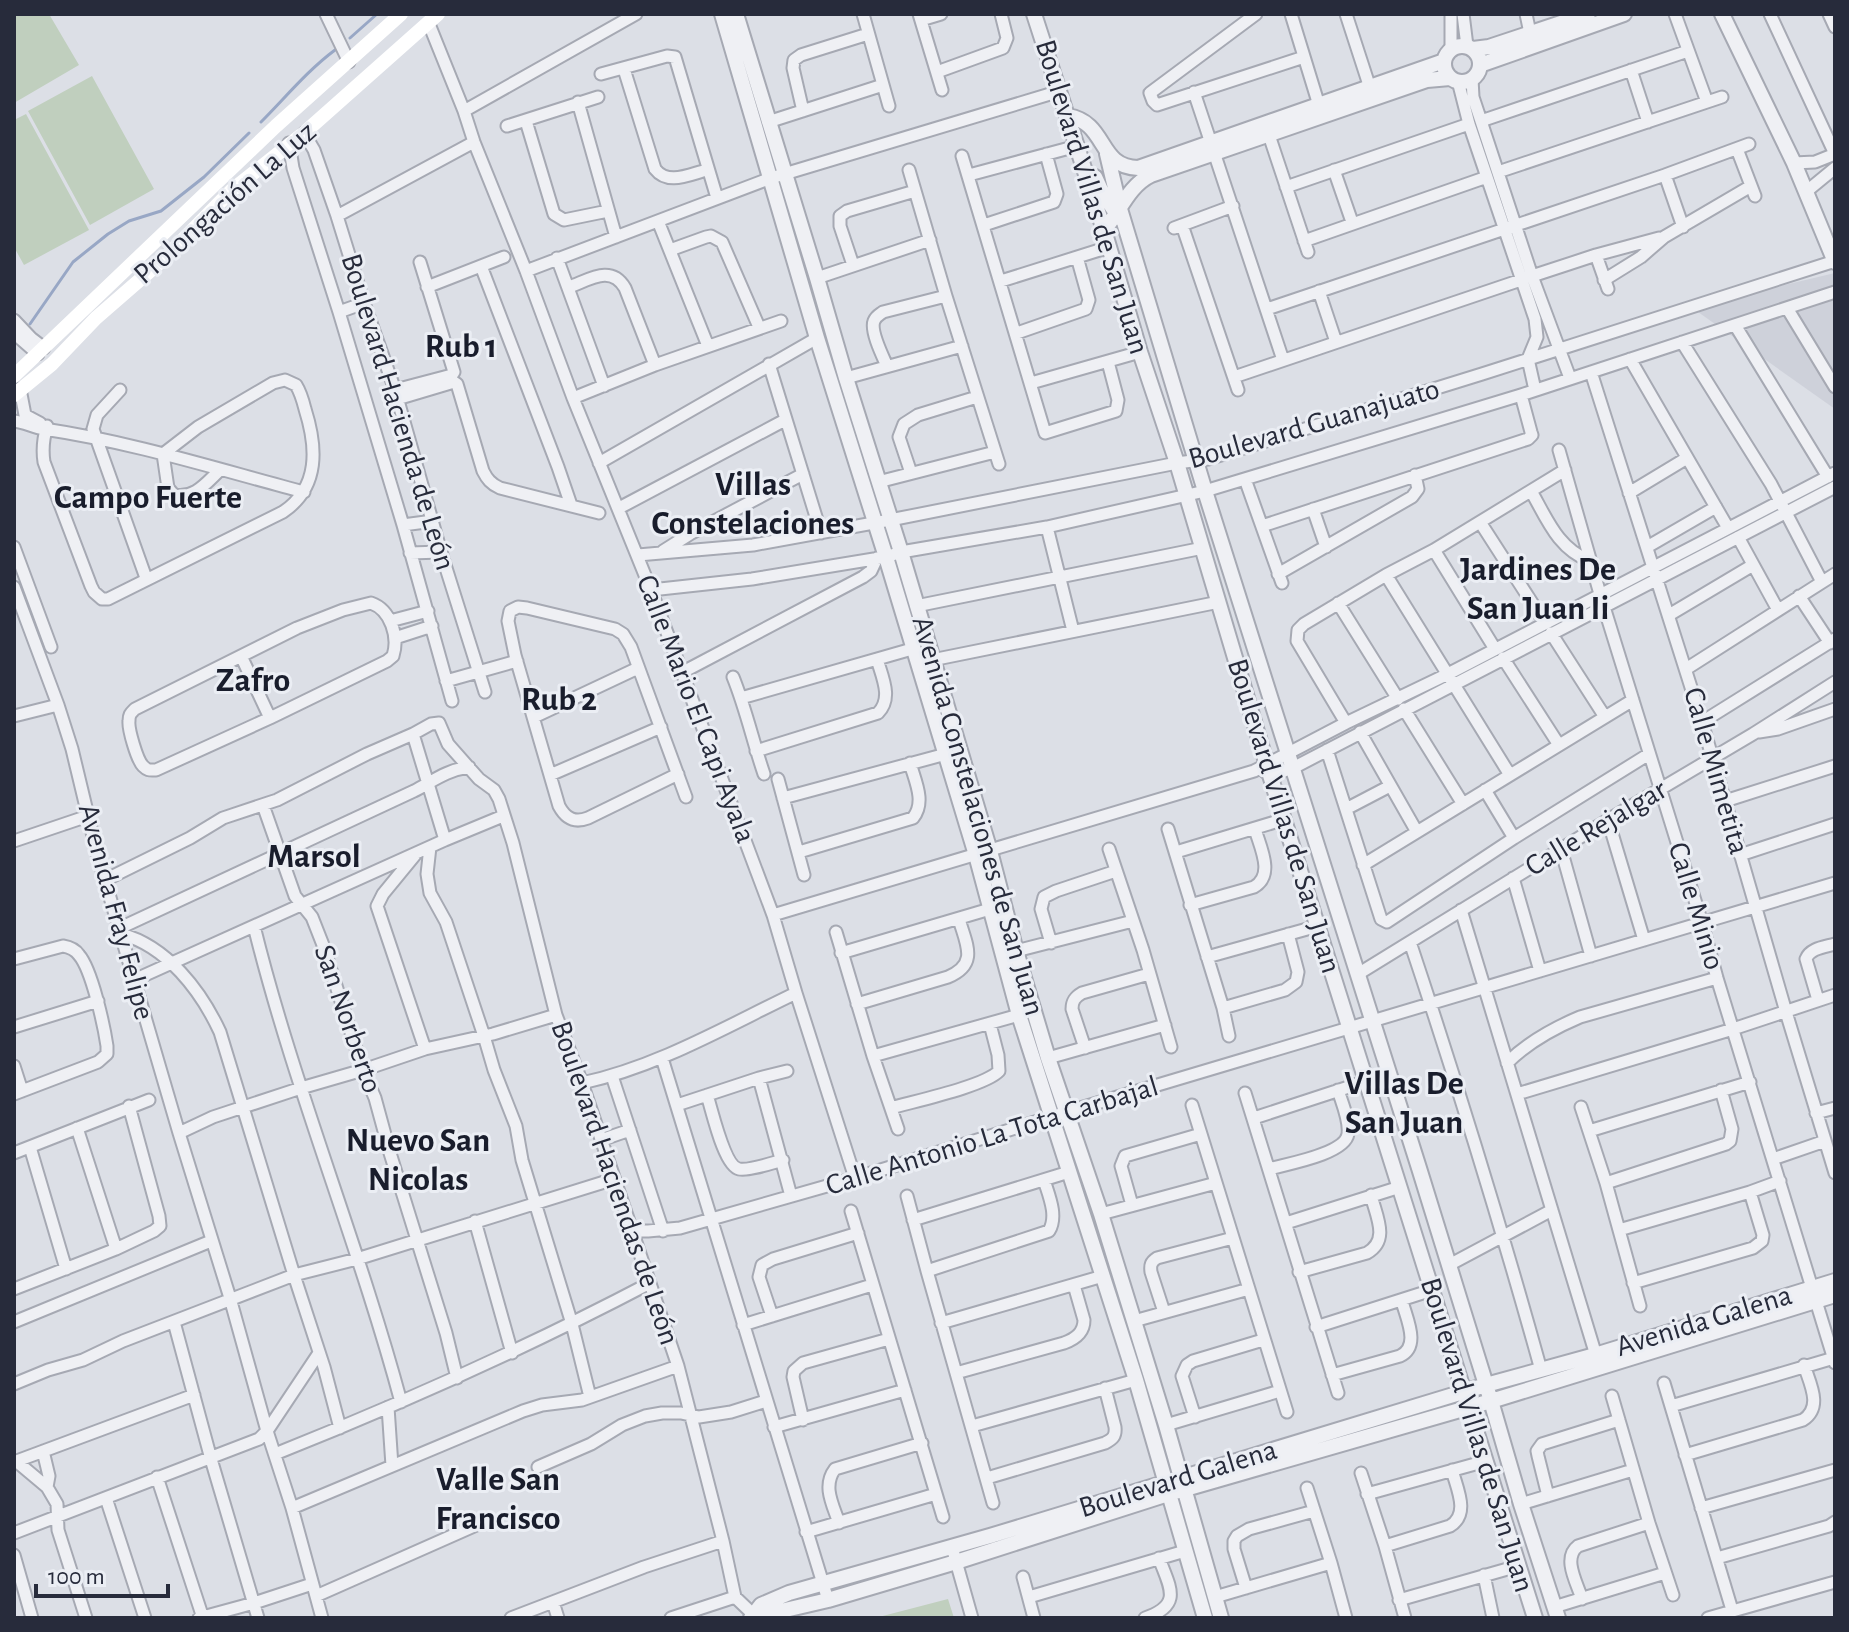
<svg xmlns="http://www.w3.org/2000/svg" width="1849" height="1632" viewBox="0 0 1849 1632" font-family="'Alegreya Sans',sans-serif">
<rect width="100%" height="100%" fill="#dcdfe6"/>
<!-- built -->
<path fill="#ced1da" d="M1835 273V409L1691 307Z"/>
<!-- grass -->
<path fill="#c0cfbe" d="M14 14H49L79 65 14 103Z
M92 76 154 189 90 225 28 111Z
M26 114 89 230 24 265 14 247V120Z
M948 1599 954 1618H875Z"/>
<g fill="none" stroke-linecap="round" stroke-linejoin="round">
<!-- stream -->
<path stroke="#98a7c5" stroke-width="3" d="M350 38 377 14
M261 122C285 98 308 70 335 50
M30 324 73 262 108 234 129 221 161 211 204 177 249 133"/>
<!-- minor casing -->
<g stroke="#a6a9b3" stroke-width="15">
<path id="minor" d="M326 14 349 62
M863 14 889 106
M919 14 942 90
M1256 14 1150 93 1153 101 1157 105 1304 57
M1291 14 1321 112
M1346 14 1370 88
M1451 14V49
M1463 14 1467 46
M1526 14 1530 33
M1675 14 1707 102
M1770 14 1835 154 1815 162 1794 163
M1829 14 1835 27
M921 20 941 14
M429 24 464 111 474 142 526 271 573 398 651 590 773 915 796 993 855 1178
M624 69 655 169C668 186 690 174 707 170
M1631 70 1648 122
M937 72 1003 48 1007 38 1001 14
M601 74 667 56 675 57 717 198
M1472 79 1473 97 1481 121 1532 276 1570 378
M1458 81 1469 124 1535 319 1537 337 1528 359
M1194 92 1283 360
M578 102 616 237
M464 111 636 14
M803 111 793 68 794 60 801 55 868 34
M526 121 554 214 564 220 608 211
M1481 121 1688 51
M768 122 883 85
M507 126 598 97
M304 133 314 150 337 216 364 303 395 390 441 552 485 692
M1269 135 1308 252
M289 143 293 168 339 312 403 525 452 701
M1737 149 1755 196
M962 156 1045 433 1116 411 1118 400 1108 362
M909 170 946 296 999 464
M1334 170 1352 222
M1498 172 1722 97
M969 175 1077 146
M1665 175 1683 227
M1286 187 1469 124
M1807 191 1835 168
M337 216 474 142
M658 221 708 346
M984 225 1054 202 1057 194 1046 154
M1182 225 1238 390
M1174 228 1233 206
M1304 241 1487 177
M670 250 706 237 711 236 722 242 759 327
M1596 255 1608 289
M557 258 604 386
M853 265 840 226V216L847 211 915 191
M481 266 558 467 571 505
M526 271 771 178 1060 91
M1532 276 1596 255 1659 238
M817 278 930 240
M1604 280 1641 257 1664 237 1751 186
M1001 281 1109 247
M427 287 504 257
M569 287C589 280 611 264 625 288L655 365
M1319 291 1336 342
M1787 308 1835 387
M1267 309 1665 175 1749 144
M339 312 364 303
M14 320 31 338 44 348
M1735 325 1828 477
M14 333 38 354
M1017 333 1086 309 1089 300 1077 257
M1682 342 1771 484 1822 582
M1528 359 1535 390
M1630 359 1728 528
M769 364 821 533
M887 366C883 357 870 331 874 321 876 316 879 315 883 312L946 296
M1591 372 1702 722 1786 1012 1835 1173
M1234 377 1521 280
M846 378 962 346
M1031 383 1140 352
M20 389 25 415 40 423
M120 390 97 415 93 429 146 578
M395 390 452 375 454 372 420 262
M573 398 655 365 781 321
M397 399 454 382 457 384 483 471C487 479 491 484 500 488L599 513
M14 421C24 422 33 427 44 429 132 442 217 469 304 492
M47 426C43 439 42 449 44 462L91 586 94 592 102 599H108L283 512C320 487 317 447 305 409 303 401 301 393 296 385L285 380 273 383 198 427 163 454 168 488 174 495C195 499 206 483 220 470
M1559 450 1600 594 1702 923 1717 978 1835 1363
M599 463 817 338
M911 473 899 437 904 424 918 415 977 397
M1245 479 1282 583
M878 482 995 452
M1531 491C1547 519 1558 549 1590 561
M1629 493 1687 458
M619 508 785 420
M1313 509 1326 547
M1480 522 1545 623
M403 525 433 521
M1262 526 1528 439 1532 435 1531 432 1521 395
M1047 527 1073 631
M1738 537 1778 610
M14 547 51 647
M1647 547 1716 507
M1434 550 1495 649
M663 551 690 534 803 474
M410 553 441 552
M638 555 753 545 890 520 1177 463 1208 459 1482 374 1835 261
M1278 574 1412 497 1418 489 1415 475
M1386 575 1510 775
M14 587 58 705 72 749 97 853 179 1133 230 1298 267 1431 292 1508 322 1618
M651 590 752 579 886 557 901 552 1047 527 1205 491 1521 395 1835 292
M1799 596 1830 643
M371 603C391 610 399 637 393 656L387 661 270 718 156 770C150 770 148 771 143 766 137 760 128 729 129 721 129 714 131 713 135 709L297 628 343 610Z
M1338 603 1398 699
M916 606 1203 548
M1669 615 1753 565
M390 621 428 611
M1551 633 1605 717
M395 638 432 626
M241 656 270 718
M1503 658 1559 745
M932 660 1219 602
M1686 669 1835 574
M683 672 863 577 871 571 877 558
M733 677C746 709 753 742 764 774
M446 681 517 661
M741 698 912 649
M1404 709 1463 804
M14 716 58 705
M534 717 638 668
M1702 722 1835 639
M1346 723 1297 641 1298 630 1304 624 1386 575 1434 550 1565 470
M1360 732 1417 832
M1759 732 1778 729 1835 709
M413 734 445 840
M1327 750 1381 919 1387 922 1514 838 1649 754
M756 751 878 713C893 698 882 677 877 659
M1265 772 1284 771 1293 768 1835 487
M678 774 588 818C575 823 566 819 559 806L515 655 508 621 510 611 518 607 527 608 615 629 623 634 631 647 686 797
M550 775 661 727
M778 779 804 875
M1485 790 1514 838
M783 798 946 754
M1725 801 1835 766
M263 805 295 896 312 917 323 945 363 1070 375 1098 390 1153 446 1333 457 1378
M1346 809 1390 786
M1608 820 1644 940
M1168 829 1223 1008 1229 1036
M14 841 88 816
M430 847 427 874 430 893 446 922 484 1036 494 1070 516 1126 522 1160 572 1324 590 1397
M1109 849 1143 950 1171 1047
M1561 849 1591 956
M799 852 913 818C926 802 915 781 910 763
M1176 852 1285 819
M415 855 383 894 377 906 425 1049
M1740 855 1835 824
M1363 865 1633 700
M1513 878 1540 971
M105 880 190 838 223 818 277 800 367 754 413 734 431 724 439 723 448 744 479 779 494 790 499 799 513 843 556 1015 582 1083 678 1366 723 1541 735 1597 757 1618
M1190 905 1254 887C1275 875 1260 847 1255 829
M1461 910 1598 1362
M773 915 1254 771 1346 723 1448 674 1835 473
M254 926C294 1088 358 1242 401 1402
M120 928 414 791C433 781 447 770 469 767
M836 932 873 1056 898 1129
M121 934C167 946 201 991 220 1032L294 1275 324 1367 340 1428
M1410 942C1457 1083 1501 1226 1541 1370
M1051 943 1041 909 1044 897 1056 891 1116 871
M1016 951 1133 921
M841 953 990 909
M1207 957 1318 926
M14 959 63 946C69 947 75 949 79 955 92 970 104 1026 107 1046V1054L98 1062 14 1094
M1358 974 1608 820 1753 734 1835 682
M134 980 445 840 503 816
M1818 1000 1806 959C1810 948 1825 947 1835 944
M857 1004 948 977C979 964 966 944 959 919
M1223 1008 1285 990 1296 982 1298 972 1288 934
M14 1027 98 1001
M1085 1048 1072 1009C1072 1001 1075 997 1082 993L1149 974
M873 1056 1019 1015
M662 1058 828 1600
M1048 1058 1165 1025
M1507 1063C1527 1043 1554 1028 1580 1017L1717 978
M14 1066 22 1091
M612 1076 663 1231
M759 1078 791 1196
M582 1083C657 1067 727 1026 796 993
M1245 1093 1338 1393
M1517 1094 1733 1029 1835 995
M707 1095C712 1110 724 1166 739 1169 749 1171 772 1163 783 1160
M677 1105 759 1078 787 1071
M1192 1105 1287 1412
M1581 1107 1606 1183 1640 1306
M891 1108C915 1101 985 1086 999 1071L998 1055 990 1024
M1816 1113 1835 1108
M1254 1118 1367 1081
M77 1128 116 1249
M1589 1131 1750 1082
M179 1133 213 1117 301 1088 363 1070 425 1049 493 1034 556 1015
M601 1140 630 1130
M30 1147 66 1269
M14 1153 149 1100
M1773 1159 1825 1141
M1269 1169C1287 1164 1345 1154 1348 1134 1350 1121 1342 1103 1338 1090
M1606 1183 1726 1144 1730 1141 1732 1129 1721 1090
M907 1196 927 1271 993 1503
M1132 1205 1121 1166 1125 1156 1201 1134
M851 1211 943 1517
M1101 1214 1216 1183
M913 1220 1069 1172
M475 1221 512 1353
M1286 1223 1400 1187
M1619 1230 1750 1192 1780 1181
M631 1231H648L680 1228 855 1178 1067 1112 1835 883
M1449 1265 1552 1210
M927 1271 1049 1231C1058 1216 1049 1196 1044 1180
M1299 1272 1367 1253C1390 1240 1376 1216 1371 1195
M1633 1283 1753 1248 1762 1241 1763 1235 1750 1192
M14 1289 116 1249 154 1231 160 1226 159 1216 129 1106
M1164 1312 1151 1272C1150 1265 1151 1262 1157 1258L1233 1238
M772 1316 759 1277 762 1265 773 1259 858 1233
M1134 1321 1249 1289
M14 1322 211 1241
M174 1322 211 1459 258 1618
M941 1323 1103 1276
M743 1325 872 1285
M1316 1327 1432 1290
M956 1373 1064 1343C1075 1339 1084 1333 1084 1320L1074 1285
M1332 1375 1400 1356C1421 1346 1406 1318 1402 1301
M1664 1383 1732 1610
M14 1384 48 1370 83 1360 123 1341 294 1275 357 1259 614 1179
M1612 1396 1649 1523 1673 1595
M1671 1406 1834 1358
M388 1407 392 1466
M1195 1417 1182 1376 1187 1365 1193 1361 1263 1340
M803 1420 793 1377 794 1371 803 1363 889 1339
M1166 1425 1280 1391
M972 1426 1136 1380
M774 1427 905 1390
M43 1451 49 1476 47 1487
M275 1454C403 1403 528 1347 650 1283
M1685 1455 1803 1420C1823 1407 1810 1384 1804 1365
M16 1461 47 1487 57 1504 58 1530 86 1618
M14 1462 194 1395
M538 1467 591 1444 622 1425 645 1416 662 1413H681L699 1417 731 1412 766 1401
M1361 1473 1385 1546 1405 1618
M157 1477 203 1618
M987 1478 1105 1443C1113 1439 1116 1436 1115 1427L1105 1388
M1307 1488 1331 1563 1346 1618
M1367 1494 1486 1461
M1548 1496 1538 1456 1537 1451 1542 1444 1619 1420
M106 1498 145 1618
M1521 1504 1633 1470
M292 1508 523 1411 542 1405 582 1400 678 1366
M1701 1508 1835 1470
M839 1523C833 1505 822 1486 835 1469L922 1443
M806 1532 936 1494
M14 1533 259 1439 267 1431 319 1353
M1385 1546 1450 1526C1470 1514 1457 1489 1452 1470
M952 1547 972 1618
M14 1555 32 1618
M1717 1558 1829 1526 1835 1522
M1484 1575 1493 1618
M1023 1577 1034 1618
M1246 1588 1234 1549V1541L1237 1536 1249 1529 1314 1511
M316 1596 481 1523
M1029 1597 1185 1551
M1215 1597 1331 1563
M1582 1599C1577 1583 1562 1558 1578 1546L1649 1523
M1399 1600 1518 1566
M553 1602 558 1618
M1554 1607 1665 1573
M199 1618 254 1603 312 1584
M511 1618 644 1567 723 1541
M671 1618 735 1597
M1145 1618C1183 1605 1170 1588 1159 1558
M1708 1618 1835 1582"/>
</g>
<!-- tertiary casing -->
<g stroke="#a6a9b3" stroke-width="18">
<path id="tertiary" d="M722 14 817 338 886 557 976 855 1019 1015 1136 1380 1205 1618
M736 14 817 278 846 378 901 552 990 851 1016 951 1048 1058 1101 1214 1166 1425 1221 1618
M1034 14 1104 230 1140 352 1177 463 1269 772 1535 1618
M1722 14 1794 163 1835 262
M1444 64a18 18 0 1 1 36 0a18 18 0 1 1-36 0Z
M1473 49 1489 47 1588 14
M1480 65 1624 14
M1068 116C1108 123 1097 167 1138 168L1444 61
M1107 154 1120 209 1205 491 1419 1168 1491 1401 1521 1504 1558 1618
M1095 177 1101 190 1119 218
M1104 230C1120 212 1128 186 1151 175L1427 80 1450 78
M751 1618 761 1605 789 1593 990 1536 1486 1385 1595 1355 1835 1281
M760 1618 768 1614 828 1600 956 1562 1168 1494 1491 1401 1835 1295"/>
</g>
<!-- minor -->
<use href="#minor" stroke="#eff0f4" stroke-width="11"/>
<!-- tertiary -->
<use href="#tertiary" stroke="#eff0f4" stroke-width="14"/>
<!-- secondary -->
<path stroke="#fff" stroke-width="14" d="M14 376 276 126 401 14
M14 395 52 364 96 318 165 258 232 190 304 133 438 14"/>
</g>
<g text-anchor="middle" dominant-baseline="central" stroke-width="6" stroke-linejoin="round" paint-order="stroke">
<!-- street labels -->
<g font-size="30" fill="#272b3b" stroke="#ebeef4">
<text transform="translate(1092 197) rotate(73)">Boulevard Villas de San Juan</text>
<text transform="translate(225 203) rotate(-41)">Prolongación La Luz</text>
<text transform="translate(398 412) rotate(73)">Boulevard Hacienda de León</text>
<text transform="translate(1314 424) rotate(-16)">Boulevard Guanajuato</text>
<text transform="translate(696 709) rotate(69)">Calle Mario El Capi Ayala</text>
<text transform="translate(1716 771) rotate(74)">Calle Mimetita</text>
<text transform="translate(978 816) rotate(74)">Avenida Constelaciones de San Juan</text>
<text transform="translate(1284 816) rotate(73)">Boulevard Villas de San Juan</text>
<text transform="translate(1596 828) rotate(-31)">Calle Rejalgar</text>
<text transform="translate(1696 906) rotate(73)">Calle Minio</text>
<text transform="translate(116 912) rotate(75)">Avenida Fray Felipe</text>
<text transform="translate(348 1019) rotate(71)">San Norberto</text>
<text transform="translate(992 1136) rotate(-17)">Calle Antonio La Tota Carbajal</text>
<text transform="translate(615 1183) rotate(71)">Boulevard Haciendas de León</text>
<text transform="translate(1704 1321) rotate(-17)">Avenida Galena</text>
<text transform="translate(1477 1435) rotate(73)">Boulevard Villas de San Juan</text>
<text transform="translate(1178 1479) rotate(-17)">Boulevard Galena</text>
</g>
<!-- quarter labels -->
<g font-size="34" font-weight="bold" fill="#191d2c" stroke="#ebeef4">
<text x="461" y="347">Rub 1</text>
<text x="753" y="485">Villas<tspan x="753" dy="39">Constelaciones</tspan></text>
<text x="148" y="498">Campo Fuerte</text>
<text x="1538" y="570">Jardines De<tspan x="1538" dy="39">San Juan Ii</tspan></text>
<text x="253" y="681">Zafro</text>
<text x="559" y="700">Rub 2</text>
<text x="314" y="857">Marsol</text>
<text x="1404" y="1084">Villas De<tspan x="1404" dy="39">San Juan</tspan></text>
<text x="418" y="1141">Nuevo San<tspan x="418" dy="39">Nicolas</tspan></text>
<text x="498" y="1480">Valle San<tspan x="498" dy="39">Francisco</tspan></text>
</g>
</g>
<!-- border -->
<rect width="1849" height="1632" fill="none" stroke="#272b3b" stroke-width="32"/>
<!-- scale -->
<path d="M36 1584v12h132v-12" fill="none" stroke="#272b3b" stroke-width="4"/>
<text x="48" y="1584" font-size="24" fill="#272b3b" stroke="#ebeef4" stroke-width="6" paint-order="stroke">100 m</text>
</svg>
